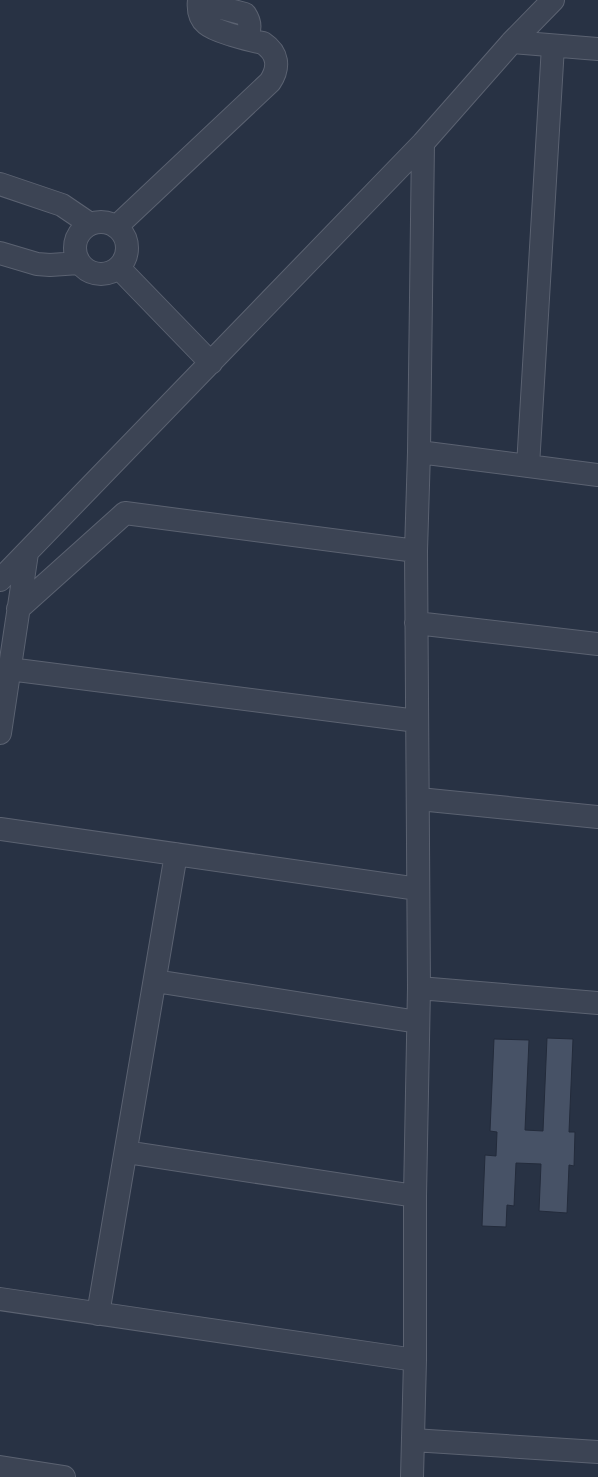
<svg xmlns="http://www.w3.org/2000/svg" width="598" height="1477" viewBox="0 0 598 1477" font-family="'Public Sans',sans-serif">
<rect width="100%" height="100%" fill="#283244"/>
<!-- building -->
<path fill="#475266" stroke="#232b3b" d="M547 1038 573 1039 569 1132H575L574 1166 569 1165 567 1213 539 1211 541 1164 516 1163 514 1206 507 1205 506 1227 482 1226 485 1155 496 1156 497 1132 490 1131 494 1039 529 1040 525 1130 543 1131Z"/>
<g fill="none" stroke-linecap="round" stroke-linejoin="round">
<!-- minor casing -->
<g stroke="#5b6271" stroke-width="24">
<path id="minor" d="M199 2 245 14C251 23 251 30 245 38
M512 42 598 49
M0 184 62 205 90 224
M75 248a26 26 0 1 1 52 0a26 26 0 1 1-52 0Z
M116 227 270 82C280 67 278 53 263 43 253 41 242 38 232 35 213 29 196 25 199 0
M0 253 37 264 50 265 79 263
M119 268 211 363
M419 452 598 475
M528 466 553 46
M0 580 423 143 512 42 553 0
M18 609 125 513 416 551
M416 623 598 644
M9 669 417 721
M0 733 27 553
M419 799 598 817
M0 829 418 889
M155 981 418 1022
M419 988 598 1003
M126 1152 415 1196
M0 1299 415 1360
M98 1314 176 854
M413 1440 598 1452
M0 1467 64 1477
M412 1477 415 1360V1196L419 988 416 551 419 452 423 143"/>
</g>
<!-- minor -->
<use href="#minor" stroke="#3c4454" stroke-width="22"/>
</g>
</svg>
